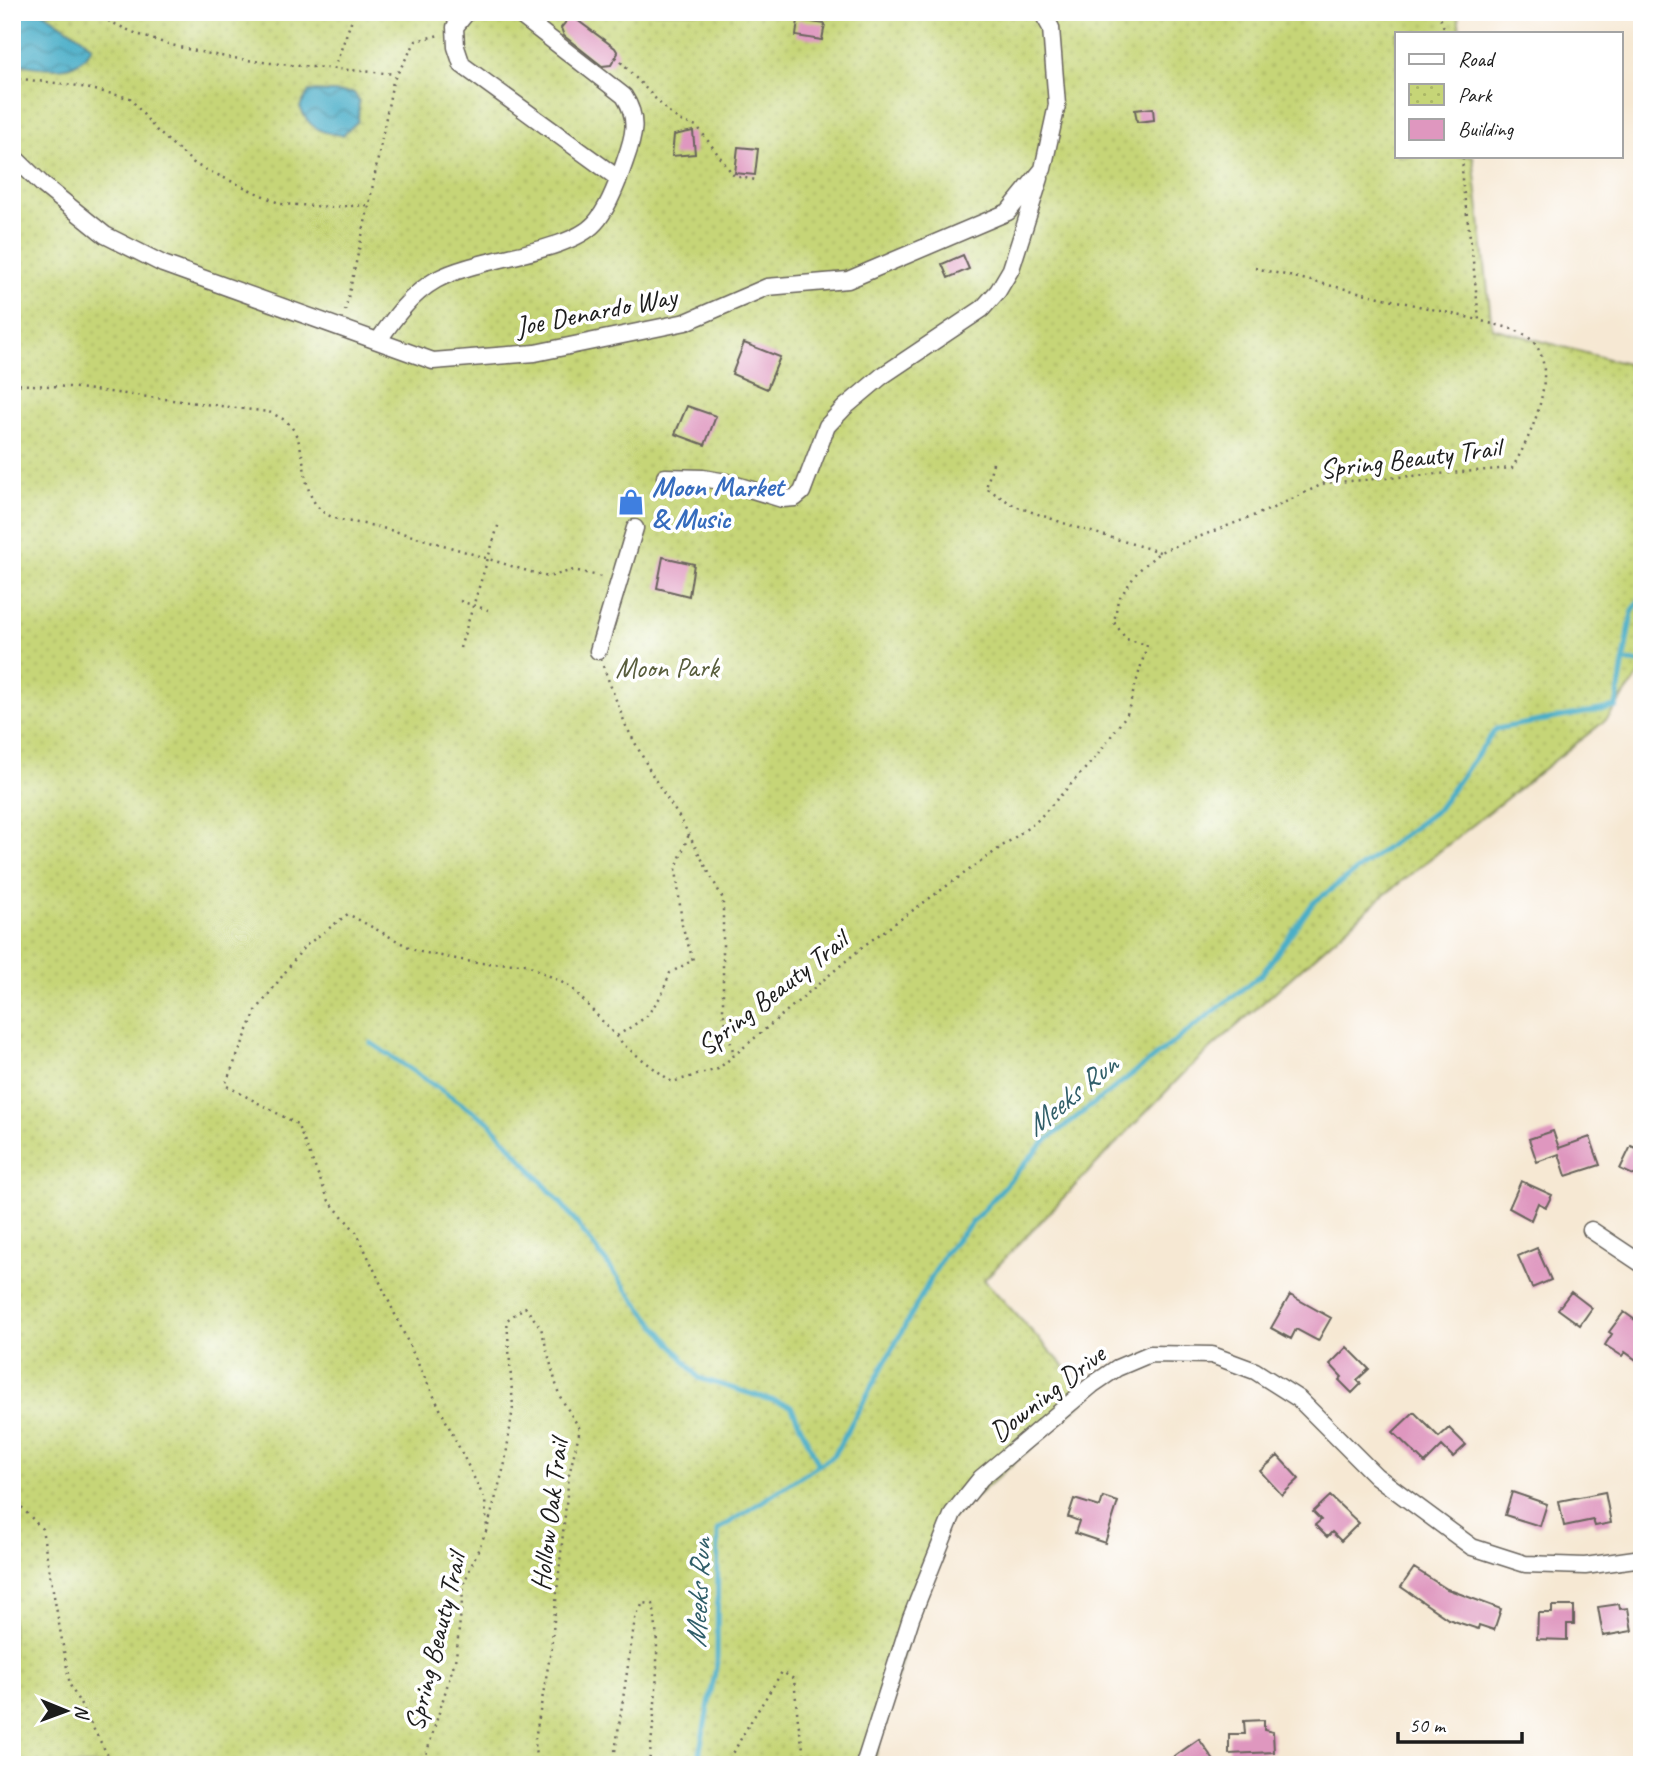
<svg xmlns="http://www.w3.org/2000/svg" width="1654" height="1777" viewBox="0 0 1654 1777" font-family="Caveat,sans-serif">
<defs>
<pattern id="park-dots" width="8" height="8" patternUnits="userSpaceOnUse" patternTransform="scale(1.75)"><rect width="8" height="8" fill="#c6d577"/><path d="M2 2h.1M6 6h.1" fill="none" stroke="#aab666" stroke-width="1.8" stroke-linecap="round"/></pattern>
<pattern id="water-waves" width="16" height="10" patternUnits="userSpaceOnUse" patternTransform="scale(1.75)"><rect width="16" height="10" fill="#49aec8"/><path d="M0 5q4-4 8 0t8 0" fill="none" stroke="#3c8da2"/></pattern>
</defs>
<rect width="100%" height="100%" fill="#fff"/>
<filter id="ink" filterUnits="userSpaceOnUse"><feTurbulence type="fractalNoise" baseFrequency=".0143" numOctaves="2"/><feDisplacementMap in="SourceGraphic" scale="14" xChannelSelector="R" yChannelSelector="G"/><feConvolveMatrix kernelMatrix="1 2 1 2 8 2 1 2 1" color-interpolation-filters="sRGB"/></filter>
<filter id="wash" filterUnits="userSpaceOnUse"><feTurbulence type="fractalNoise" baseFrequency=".00686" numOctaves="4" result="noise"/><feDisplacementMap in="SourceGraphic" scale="28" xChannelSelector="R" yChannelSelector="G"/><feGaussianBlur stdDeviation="1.57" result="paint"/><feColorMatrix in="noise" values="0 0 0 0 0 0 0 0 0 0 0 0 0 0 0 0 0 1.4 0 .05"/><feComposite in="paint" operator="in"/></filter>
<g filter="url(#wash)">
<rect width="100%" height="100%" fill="#f6e8d3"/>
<!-- park -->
<path fill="url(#park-dots)" stroke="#71784a" stroke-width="2" d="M12 12H1458L1460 33H1397V156H1473L1492 328 1642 368V671L1607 719 1383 896 1187 1070 984 1280 1091 1395 938 1530 873 1765H12Z"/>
<!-- water -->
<path fill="url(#water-waves)" stroke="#326572" stroke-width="2" d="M12 12H43L82 38 92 47C76 78 41 67 12 63Z
M309 91 354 93 359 101 358 121 343 135C322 134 308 128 300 107Z"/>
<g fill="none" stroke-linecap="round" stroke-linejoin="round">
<!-- stream -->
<path stroke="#49aec8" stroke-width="5" d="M1624 661 1642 662
M371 1043 489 1122 565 1208 631 1295 699 1378 791 1406 819 1465
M697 1765 717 1662 718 1530 834 1455 945 1253 1043 1143 1262 974 1313 903 1437 810 1496 729 1616 707 1632 612 1642 596"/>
</g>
<g id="blocks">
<!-- building -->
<path fill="#df97bf" d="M569 18 577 20 615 48 618 53 611 65 602 66 564 36 561 28Z
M798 20 825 24 822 40 796 36Z
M1153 108 1154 120 1137 122 1135 110Z
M693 131 695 154 672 156 674 135Z
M738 147 758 149 755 175 735 173Z
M963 255 969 269 948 278 942 264Z
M744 343 780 357 767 389 732 374Z
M687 406 716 416 705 445 675 434Z
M663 557 694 564 689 596 657 588Z
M1553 1131 1559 1148 1590 1137 1600 1165 1566 1176 1559 1154 1537 1162 1529 1139Z
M1631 1146 1642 1151V1179L1620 1169Z
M1521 1181 1552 1195 1546 1207 1538 1203 1531 1220 1509 1208Z
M1537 1248 1551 1280 1532 1288 1518 1256Z
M1571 1292 1592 1308 1580 1325 1558 1309Z
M1290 1295 1331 1318 1318 1341 1296 1329 1291 1339 1271 1328Z
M1624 1312 1642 1325V1364L1625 1352 1622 1356 1605 1345 1612 1334 1609 1332Z
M1347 1347 1369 1369 1357 1380 1361 1384 1352 1393 1339 1380 1342 1377 1330 1364Z
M1414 1412 1439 1437 1449 1428 1466 1445 1453 1457 1442 1446 1425 1463 1393 1432Z
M1278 1456 1299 1479 1282 1495 1260 1471Z
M1512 1492 1547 1504 1540 1526 1505 1515Z
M1605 1492 1611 1523 1595 1526 1593 1520 1564 1526 1559 1501Z
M1330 1496 1359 1523 1341 1541 1332 1532 1327 1537 1315 1525 1321 1520 1313 1512Z
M1103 1497 1118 1502 1105 1543 1075 1533 1079 1521 1068 1517 1074 1499 1100 1507Z
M1414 1568 1447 1589 1501 1609 1494 1630 1479 1625 1478 1629 1448 1619 1401 1587Z
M1619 1604 1620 1609 1628 1608 1632 1631 1603 1636 1598 1607Z
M1552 1606H1574V1624H1567V1640L1537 1639 1538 1613H1552Z
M1264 1720V1730L1273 1732 1274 1752 1229 1754V1734H1245L1244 1721Z
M1199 1739 1217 1765H1162Z"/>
</g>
</g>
<g filter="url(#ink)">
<use href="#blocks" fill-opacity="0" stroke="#68635c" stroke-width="2"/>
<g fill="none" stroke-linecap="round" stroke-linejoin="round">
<!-- minor casing -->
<g stroke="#68635c" stroke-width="19">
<path id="minor" d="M467 12 455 27 456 47 462 65 619 179
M12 155 43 185 105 235 163 264 433 361 535 353 686 322 767 287 848 280 1008 212 1043 169 1057 105 1051 28 1042 12
M378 341C394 318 411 294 436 280 477 257 567 254 595 223 608 209 619 179 625 161 634 136 639 119 624 96L516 12
M665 477 703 478 726 482 782 499 795 498 802 492 827 426 845 407 882 376 982 309 998 291 1011 269 1040 178
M598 651 635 528
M1591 1230 1642 1264
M864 1765 911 1618 953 1513 981 1478 1092 1385 1117 1368 1150 1354 1212 1355 1255 1371 1299 1399 1376 1476 1472 1547 1525 1564 1585 1566 1642 1558"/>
</g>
<!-- path -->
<path stroke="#68635c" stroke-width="2.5" stroke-dasharray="2 5" stroke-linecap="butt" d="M89 12C112 22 133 34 158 41 235 65 315 66 395 74
M1438 12 1446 33
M813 21 815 12
M616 57 669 113 683 122 697 126 734 176 756 180
M334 69 352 19 351 12
M12 78 73 85 130 98 156 130 196 165 281 204 332 207 369 205
M1255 268 1479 320
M345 311 369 205 393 81 416 41 439 35
M12 384 69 387 269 412C275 415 283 418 288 423 311 447 297 490 322 511 336 523 361 522 378 527 436 541 492 561 548 577L574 570 602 577
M993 463 986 488 1015 506 1075 527 1160 552
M460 601 488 610
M460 648 499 523
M603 666 626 726 654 778 681 820 723 899V1012L734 1055
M617 1036 646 1017 661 996 670 973 693 960 682 925 676 868 689 834
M12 1459 15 1427 16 1099
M12 1497 42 1529 70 1685 113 1765
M488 1526 505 1463 513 1407 507 1320 525 1307 541 1328 559 1395 580 1429 569 1475 551 1650 535 1739 536 1765
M418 1765 426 1755 456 1657 464 1583 487 1529 485 1500 420 1368 357 1233 329 1201 297 1124 225 1085 256 1011 304 947 348 914 416 951 477 963 526 964 571 987 626 1047 672 1082 718 1069 866 944 1036 822 1096 757 1127 714 1147 645 1126 639 1114 622 1118 600 1138 571 1160 552 1271 509 1325 483 1512 468C1531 438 1566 360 1525 335 1513 327 1493 325 1479 320L1472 251 1462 180 1463 156
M613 1765 635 1619 643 1603 653 1604C662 1657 654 1712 649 1765
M727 1765 745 1731 782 1672 794 1679 798 1721 806 1765"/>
<!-- minor -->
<use href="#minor" stroke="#fff" stroke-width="16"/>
</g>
</g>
<!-- icons -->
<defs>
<g id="shop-bare" transform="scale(2.1)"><path d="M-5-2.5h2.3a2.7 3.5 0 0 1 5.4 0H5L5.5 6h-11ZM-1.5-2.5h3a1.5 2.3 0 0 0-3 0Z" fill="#3f7fe0" stroke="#fff" stroke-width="2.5" paint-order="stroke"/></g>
</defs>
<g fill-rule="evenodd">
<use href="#shop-bare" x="631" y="502"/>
</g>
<g text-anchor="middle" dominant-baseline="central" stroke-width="7" stroke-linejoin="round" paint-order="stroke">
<!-- street labels -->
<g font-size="28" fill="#1c1c1c" stroke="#fff">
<text transform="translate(596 311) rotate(-11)">Joe Denardo Way</text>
<text transform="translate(1410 458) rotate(-7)">Spring Beauty Trail</text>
<text transform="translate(772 993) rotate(-38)">Spring Beauty Trail</text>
<text transform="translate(1047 1393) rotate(-38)">Downing Drive</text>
<text transform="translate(549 1515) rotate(-83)">Hollow Oak Trail</text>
<text transform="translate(435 1642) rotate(-76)">Spring Beauty Trail</text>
</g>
<!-- shop labels -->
<g font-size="28" font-weight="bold" fill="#366cbe" stroke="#fff" text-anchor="start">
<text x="652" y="486">Moon Market<tspan x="652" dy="32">&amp; Music</tspan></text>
</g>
<!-- park labels -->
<g font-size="28" fill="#585d3c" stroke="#fff">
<text x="667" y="667">Moon Park</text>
</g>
<!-- water labels -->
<g font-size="30" font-style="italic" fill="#305e69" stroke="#fff">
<text transform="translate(1071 1095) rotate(-39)">Meeks Run</text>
<text transform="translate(698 1593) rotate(-87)">Meeks Run</text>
</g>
</g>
<!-- margin -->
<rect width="1654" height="1777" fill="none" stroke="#fff" stroke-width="42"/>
<!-- legend -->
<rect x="1395" y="32" width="228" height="126" fill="#ffffff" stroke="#a4a4a4" stroke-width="2"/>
<rect x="1409" y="54" width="35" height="10" fill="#ffffff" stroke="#a4a4a4" stroke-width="2"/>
<text x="1458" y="66" font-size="21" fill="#1c1c1c">Road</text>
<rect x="1409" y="84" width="35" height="21" fill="url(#park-dots)" stroke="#a4a4a4" stroke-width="2"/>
<text x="1458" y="102" font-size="21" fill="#1c1c1c">Park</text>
<rect x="1409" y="119" width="35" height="21" fill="#df97bf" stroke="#a4a4a4" stroke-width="2"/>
<text x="1458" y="136" font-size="21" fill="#1c1c1c">Building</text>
<!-- north arrow -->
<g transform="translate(66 1711) rotate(91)" stroke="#ffffff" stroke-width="5" paint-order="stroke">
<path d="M0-5L12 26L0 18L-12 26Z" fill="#1c1c1c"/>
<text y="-10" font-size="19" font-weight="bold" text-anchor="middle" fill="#1c1c1c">N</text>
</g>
<!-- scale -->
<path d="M1398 1732v10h124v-10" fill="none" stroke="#1c1c1c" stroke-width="3.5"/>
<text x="1409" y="1732" font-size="21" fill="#1c1c1c" stroke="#ffffff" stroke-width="5" paint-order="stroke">50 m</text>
</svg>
